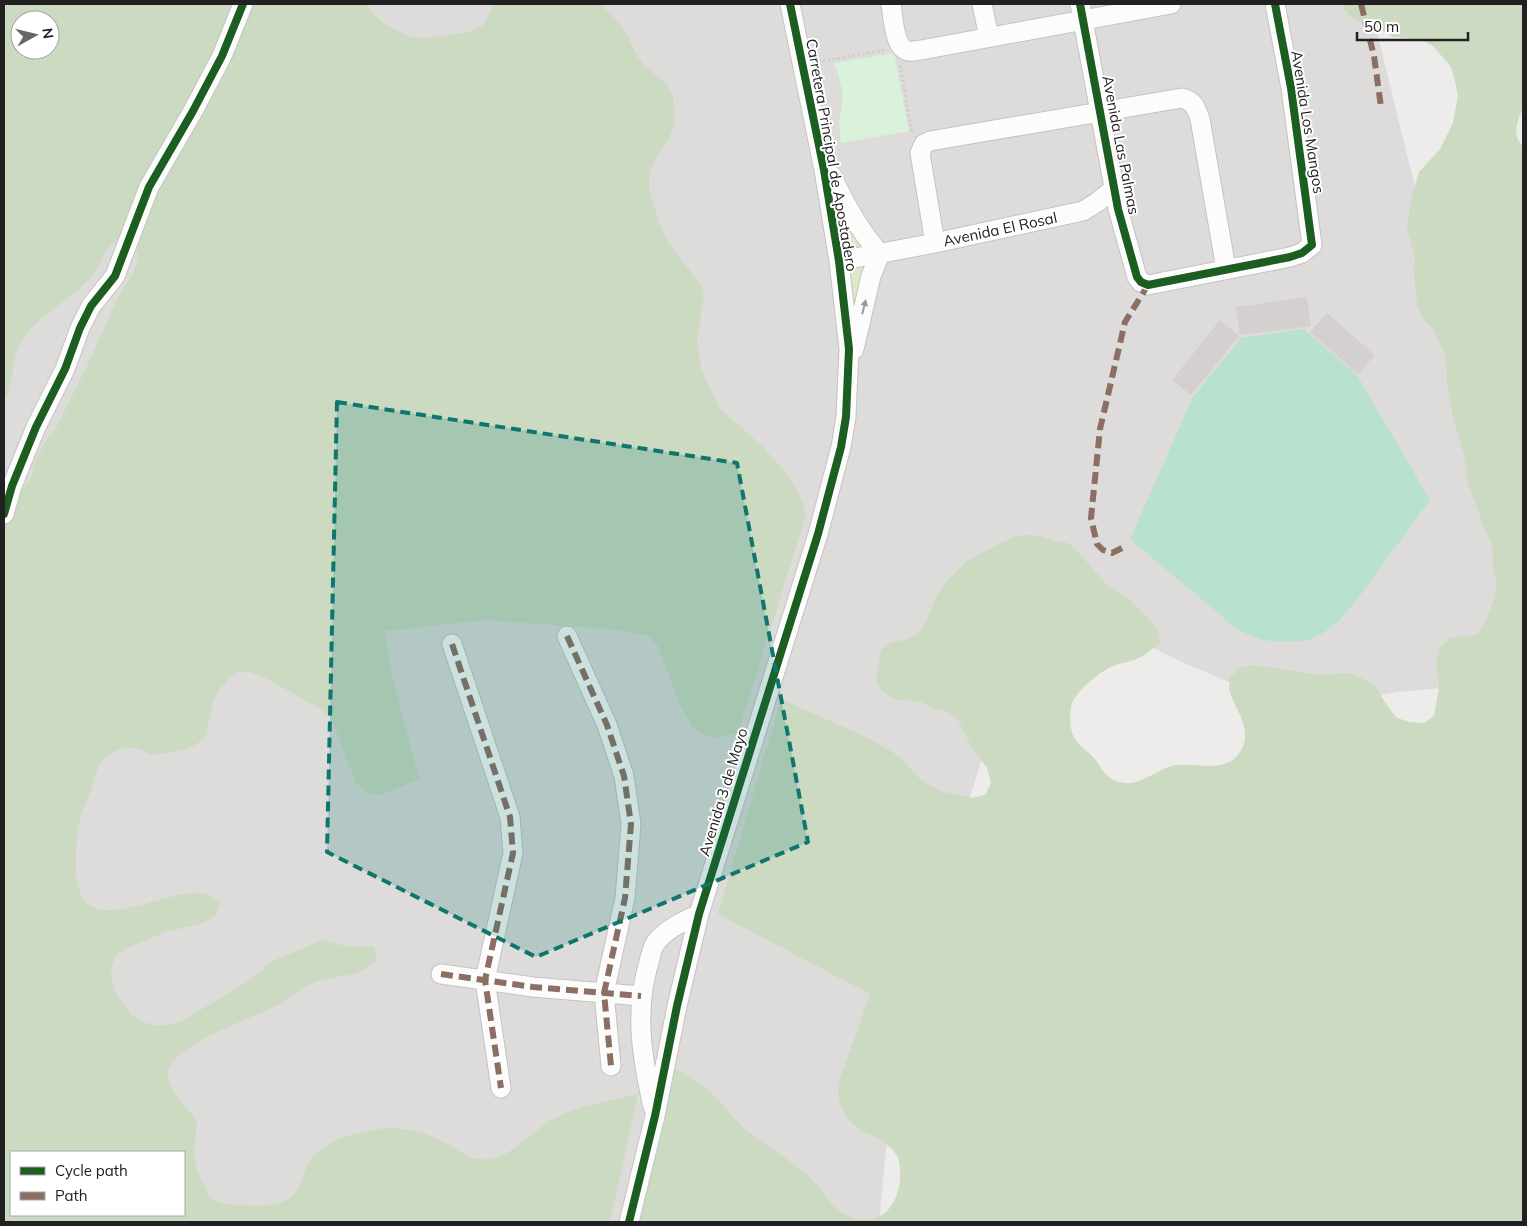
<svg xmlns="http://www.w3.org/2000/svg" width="1527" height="1226" viewBox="0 0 1527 1226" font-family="Mulish,sans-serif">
<rect width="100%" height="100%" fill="#eeecea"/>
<!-- residential -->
<path fill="#dddcdb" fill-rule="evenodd" d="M4 4H1373L1376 27 1407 155 1504 526 1523 681 1398 692 1339 702 1273 701 1184 663 1065 606 996 714 898 1027 879 1222H4ZM20 20H50V50H20ZM11 1152H184V1215H11Z"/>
<!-- grass -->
<path fill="#dce9cb" d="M839 210 865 246 845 249Z
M868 264 856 319 849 267Z"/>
<!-- forest -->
<path fill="#cbdac1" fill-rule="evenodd" d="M4 4H367L374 14 386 25 411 37 426 38 469 32 482 26 495 4H601L624 29 637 56 645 66 667 84 673 97 675 112 674 125 669 138 654 161 649 176V190L661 227 667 241 701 285 704 297 697 339 701 368 719 408 762 446 791 479 803 503 806 515 738 733 719 738 706 735 693 728 679 703 658 646 647 635 607 629 484 620 385 631 391 672 419 779 382 795 368 794 356 783 332 720 322 710 264 677 250 672H236C209 697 213 704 206 737 189 751 185 749 165 753 160 753 154 755 150 754 146 753 143 750 139 749 130 746 118 749 110 754 97 763 95 776 91 790 88 797 85 804 82 811 77 825 75 856 76 871 78 945 159 891 197 893 207 893 214 898 221 904L215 915 204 923 166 932 127 948 116 955 111 968 112 982 116 994 131 1015 143 1022 156 1026 171 1024 184 1020 250 980 272 961 323 940 349 947H375L376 960C356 981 337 973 313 983 299 989 287 1000 273 1007 251 1019 166 1047 168 1076 170 1093 188 1108 197 1121 196 1134 193 1149 195 1162 197 1169 200 1177 203 1183 205 1188 208 1196 213 1199 221 1206 235 1205 246 1205 259 1206 274 1206 286 1200 300 1193 302 1177 307 1165 317 1144 350 1134 371 1130 395 1125 422 1131 444 1142 459 1150 471 1162 489 1159 517 1155 534 1127 559 1116 584 1104 612 1101 638 1094L610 1222H4V496L15 498 31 478 34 465 40 452 46 440 55 430 89 362 118 297 133 273 138 259 136 246 127 236C100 246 106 259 90 278 69 302 36 315 20 344 11 361 14 384 4 403ZM20 20H50V50H20ZM11 1152H184V1215H11Z
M1343 4H1523V108C1518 119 1511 136 1523 146V1222H638L675 1068C687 1076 701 1084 712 1094 723 1104 732 1117 743 1127 764 1145 789 1159 810 1177 820 1186 826 1200 837 1209 844 1215 854 1220 864 1220 892 1220 902 1191 900 1168 899 1163 899 1158 896 1154 878 1129 846 1136 839 1098 836 1081 845 1066 850 1051 857 1032 863 1013 870 994L718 914 781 699 868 738 891 751 902 759 920 779 931 786 943 792 972 798 985 795 991 783 987 768 971 746 958 720 947 711 933 709 921 702 893 699 882 691 876 680 881 650 892 642 906 640 918 634 926 623 936 596 946 582 967 561 1012 537 1026 535 1041 536 1054 541 1068 543 1078 552 1106 584 1129 599 1157 628 1160 642C1153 648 1147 654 1139 658 1131 662 1122 662 1113 666 1100 671 1073 693 1071 707 1070 717 1069 728 1074 737 1078 746 1089 752 1095 759 1100 766 1104 775 1112 779 1115 781 1122 783 1126 783 1145 784 1160 766 1179 765 1202 763 1231 775 1243 746 1251 727 1235 709 1230 692 1228 688 1230 681 1230 677L1240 668 1254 665 1305 673 1321 675 1348 673 1373 683 1388 707 1397 718 1410 722 1424 723 1434 716 1439 688 1436 662 1440 647 1450 638 1478 634 1486 621 1495 595 1497 582 1493 567V553L1490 540 1483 525 1468 483 1464 454 1453 418 1447 384V369L1445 355 1433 328 1423 319 1417 305 1414 272 1415 258 1407 228 1411 200 1419 172 1440 149 1453 123 1458 96 1455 81 1451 67 1433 46 1420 39 1393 37 1381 30 1354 19 1344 9Z"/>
<!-- park -->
<path fill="#daf2d9" d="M894 53 909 131 841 143 839 124 843 96 839 77 834 63Z"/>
<!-- pitch -->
<path fill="#b8e2ce" d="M1304 329 1357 375 1430 500C1413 523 1397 545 1380 568 1362 592 1344 623 1316 637 1303 643 1273 643 1260 639 1250 636 1241 631 1232 625L1130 539 1193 397 1241 338Z"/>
<!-- building -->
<path fill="#d3d0cf" d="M1307 297 1311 326 1240 335 1236 307Z
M1327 313 1375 355 1358 374 1310 332Z
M1220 320 1239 336 1191 395 1172 380Z"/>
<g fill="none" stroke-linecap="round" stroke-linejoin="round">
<!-- minor casing -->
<g stroke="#c4c3c2" stroke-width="21">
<path id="minor" d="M891 4C893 16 894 48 908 51 912 52 917 50 921 50L1171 4
M982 4 989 37
M1080 4 1118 209 1137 277 1141 282 1148 285 1290 257 1302 253 1312 245 1291 88 1275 4
M832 176C845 205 859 230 880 254L871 276 854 349
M935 243 920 153 924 144 930 141 1182 98C1194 101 1196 108 1200 119L1226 269
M839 261 935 243 1083 211 1096 203 1114 189
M4 514 12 486 36 427 65 369 80 328 91 306 115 276 149 187 193 111 222 56 243 4
M567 636 607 725 624 776 631 824 625 898 604 993 611 1066
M452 644 510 817 513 853 485 980 501 1088
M441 974 533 987 641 996
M653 1107C642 1058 634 1011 649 962 651 955 652 946 657 941 668 928 684 921 699 914
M629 1222 655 1116 677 1006 699 914 818 534 841 447 846 417 849 349 839 261 824 170 790 4"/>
</g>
<!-- path -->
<path stroke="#d6cac9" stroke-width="2.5" stroke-dasharray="2.5 2.5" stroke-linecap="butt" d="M818 62 884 50
M900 65 912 134"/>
<!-- minor -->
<use href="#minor" stroke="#fcfcfc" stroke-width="19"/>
<!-- quiet -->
<path stroke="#8d6e63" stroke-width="6" stroke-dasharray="12 6" stroke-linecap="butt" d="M1361 4 1374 56 1381 107
M1122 548 1112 553 1103 550 1097 544 1091 518 1100 429 1125 322 1148 285
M567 636 607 725 624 776 631 824 625 898 604 993 611 1066
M452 644 510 817 513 853 485 980 501 1088
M441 974 533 987 641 996"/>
<!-- cycleway casing -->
<g stroke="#fff" stroke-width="11">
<path id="cycleway" d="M1080 4 1118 209 1137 277 1141 282 1148 285 1290 257 1302 253 1312 245 1291 88 1275 4
M4 514 12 486 36 427 65 369 80 328 91 306 115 276 149 187 193 111 222 56 243 4
M629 1222 655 1116 677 1006 699 914 818 534 841 447 846 417 849 349 839 261 824 170 790 4"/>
</g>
<!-- cycleway -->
<use href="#cycleway" stroke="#1b5e20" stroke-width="8"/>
</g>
<!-- one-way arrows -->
<defs><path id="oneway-solid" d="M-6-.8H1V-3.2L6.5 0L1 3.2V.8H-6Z" transform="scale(1.25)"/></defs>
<use fill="#999" href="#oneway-solid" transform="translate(864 307) rotate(-76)"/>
<!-- marked area -->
<path fill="#0f766e" fill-opacity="0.2" stroke="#0f766e" stroke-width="4" stroke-dasharray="10 6" stroke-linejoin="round" d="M337 402 737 463 808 842 536 957 327 852Z"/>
<g text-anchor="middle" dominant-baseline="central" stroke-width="4" stroke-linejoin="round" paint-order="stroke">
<!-- street labels -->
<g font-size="15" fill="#212121" stroke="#fff">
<text transform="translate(1308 122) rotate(81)">Avenida Los Mangos</text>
<text transform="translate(1121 145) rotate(79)">Avenida Las Palmas</text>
<text transform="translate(832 155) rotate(80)">Carretera Principal de Apostadero</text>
<text transform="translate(1000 229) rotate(-12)">Avenida El Rosal</text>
<text transform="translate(723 792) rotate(-73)">Avenida 3 de Mayo</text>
</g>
</g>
<!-- border -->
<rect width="1527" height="1226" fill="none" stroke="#212121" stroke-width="10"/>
<!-- legend -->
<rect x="10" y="1151" width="175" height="65" fill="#ffffff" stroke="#a6a6a6"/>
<rect x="20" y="1167" width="25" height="8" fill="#1b5e20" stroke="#a6a6a6"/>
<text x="55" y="1176" font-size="15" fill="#212121">Cycle path</text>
<rect x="20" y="1192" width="25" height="8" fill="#8d6e63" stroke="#a6a6a6"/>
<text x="55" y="1201" font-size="15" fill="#212121">Path</text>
<!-- north arrow -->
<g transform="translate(35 35) rotate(82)"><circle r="24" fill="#ffffff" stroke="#a6a6a6"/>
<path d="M0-4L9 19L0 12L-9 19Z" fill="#696867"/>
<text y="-8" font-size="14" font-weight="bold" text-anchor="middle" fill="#212121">N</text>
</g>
<!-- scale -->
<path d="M1357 32v8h111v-8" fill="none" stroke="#212121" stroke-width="2.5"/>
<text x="1364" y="32" font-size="15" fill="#212121" stroke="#ffffff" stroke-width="4" paint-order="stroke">50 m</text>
</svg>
